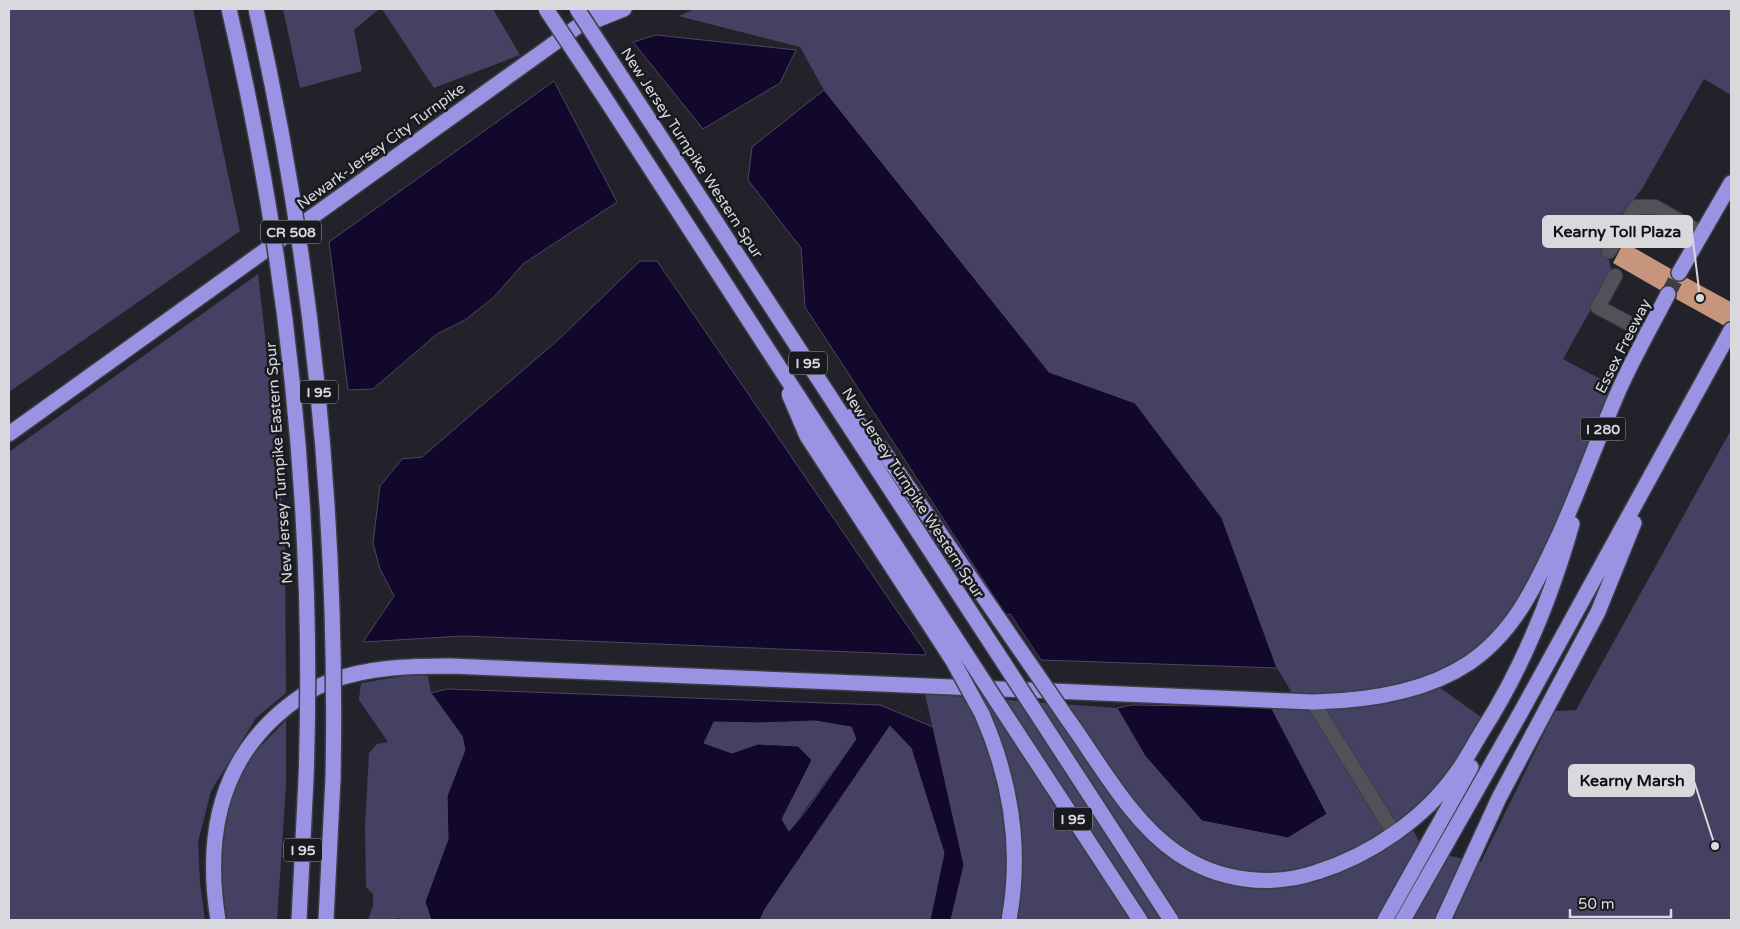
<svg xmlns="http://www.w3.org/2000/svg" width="1740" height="929" viewBox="0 0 1740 929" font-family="'Varela Round',sans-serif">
<rect width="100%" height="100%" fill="#23222a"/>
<!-- green -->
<path fill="#444162" d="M9 9H193L240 231 9 392Z
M283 9H379L354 30 362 71 300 88Z
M382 9H493L520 55 434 88Z
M695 9H1731V95L1704 79 1642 189 1621 215 1605 245 1612 272 1563 359 1619 389 1516 617 1432 682 1488 722 1409 822 1424 851 1481 862 1555 711 1576 710 1731 430V920H951L964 865 925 694 1117 708 1145 756 1327 814 1271 707 1297 701 1277 668 1222 518 1135 403 1049 372 825 92 800 47 678 16Z
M258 274 277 440 285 547 286 693 256 718 211 791 198 842 200 883 205 920H9V452Z
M415 674 428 676 431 693 462 736 465 750 447 796 448 839 425 902 431 920H403L398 918 392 920H368L373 906V894L366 887 365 827 369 753 377 744 388 742 359 700 361 683Z
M286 720V785L277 920H227L218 854 227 803 239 774 251 756Z
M815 721 852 727 856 739 789 832 782 819 811 760 758 744 732 753 704 744 714 722 760 723Z
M889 726 911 748 944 853 930 920H760L765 909Z"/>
<!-- water -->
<path fill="#11082c" stroke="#4d4661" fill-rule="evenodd" d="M656 35 796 50 780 83 703 129 633 42Z
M554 81 617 202 523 264 494 297 465 320 437 334 373 389 348 390 329 242Z
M824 90 1049 372 1135 403 1222 518 1277 668 1041 660 1010 614 1006 615 805 307 801 248 748 180 752 147Z
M640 261H657L926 653 925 655 463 636 363 642 394 596 380 569 373 543 380 486 402 459 422 457 558 340Z
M447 689 880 705 933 727 964 865 951 920H930L944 853 911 748 890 726 765 909 760 920H431L425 902 448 839 447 796 465 750 462 736 431 693ZM815 721 851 727 856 739 806 811 789 831 782 819 812 760 798 746 758 744 732 753 704 743 714 722 760 723Z
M1132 705 1271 707 1327 814 1288 838 1202 821 1145 756 1117 708Z"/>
<!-- building -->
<path fill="#c6957c" d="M1624 242 1671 269V277L1675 281H1683L1687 278 1731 302V321L1723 325 1676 299 1677 293 1673 286 1667 285 1660 290 1613 263Z"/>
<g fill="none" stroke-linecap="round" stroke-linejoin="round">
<!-- highway-tunnel -->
<path stroke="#3e3d45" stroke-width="15" stroke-dasharray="15 8" stroke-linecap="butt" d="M1668 294 1679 273"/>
<!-- minor casing -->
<g stroke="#3d3d43" stroke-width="16">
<path id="minor" d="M1609 251 1636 207H1655L1701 233
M1615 276 1598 307 1647 333
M1313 702 1394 833"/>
</g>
<!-- highway casing -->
<g stroke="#3d3d43" stroke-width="18">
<path id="highway" d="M594 21 624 9
M601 92 772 356
M1679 273 1731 183
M9 434 602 9
M982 714C1011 780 1022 849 1009 920
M1007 717 1140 920
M1039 717 1171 920
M1067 718C1099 762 1131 822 1177 853 1218 881 1270 888 1317 872 1371 855 1424 819 1457 772 1466 760 1473 746 1481 733 1523 668 1551 598 1572 524
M218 920C206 845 216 772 274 718 290 703 310 689 331 681 369 667 410 666 450 666L1313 702C1366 701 1424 693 1469 663 1515 632 1536 584 1559 535 1579 490 1596 444 1615 399 1630 363 1650 329 1668 294
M299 920 306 779
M326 920 333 779
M1385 920 1471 767
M1403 920 1521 712 1731 330
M1443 920 1499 798 1598 612 1634 523"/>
</g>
<!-- minor -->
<use href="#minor" stroke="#51515a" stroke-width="14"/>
<!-- highway -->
<use href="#highway" stroke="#9a92e2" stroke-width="15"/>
<!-- highway-bridge casing -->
<g stroke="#3d3d43" stroke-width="18" stroke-linecap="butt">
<path id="highway-bridge" d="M229 9C288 260 315 521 306 779
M256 9C313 262 338 520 333 779
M546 9 601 92
M577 9 1039 717
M772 356 1007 717
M789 394 807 436 953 661 982 714
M852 416 884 452 1067 718"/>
</g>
<!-- highway-bridge -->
<use href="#highway-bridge" stroke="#9a92e2" stroke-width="15"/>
</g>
<g text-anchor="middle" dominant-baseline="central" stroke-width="5" stroke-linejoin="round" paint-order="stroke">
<!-- shield labels -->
<g fill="#191920" stroke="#9f9fa4" stroke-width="1">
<rect x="261" y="220.5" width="60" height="23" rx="4"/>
<rect x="789" y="351.5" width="38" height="23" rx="4"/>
<rect x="300" y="380.5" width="38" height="23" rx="4"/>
<rect x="1580.5" y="417.5" width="45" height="23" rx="4"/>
<rect x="1054" y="807.5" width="38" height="23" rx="4"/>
<rect x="284" y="838.5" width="38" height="23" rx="4"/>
</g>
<g font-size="14" font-weight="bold" fill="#d8d8dd">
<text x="291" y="232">CR 508</text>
<text x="808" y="363">I 95</text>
<text x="319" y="392">I 95</text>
<text x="1603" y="429">I 280</text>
<text x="1073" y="819">I 95</text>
<text x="303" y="850">I 95</text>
</g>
<!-- street labels -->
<g font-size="15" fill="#d8d8dd" stroke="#191920">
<text transform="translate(381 146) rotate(-36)">Newark-Jersey City Turnpike</text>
<text transform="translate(692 153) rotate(57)">New Jersey Turnpike Western Spur</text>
<text transform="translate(1623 346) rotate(-63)">Essex Freeway</text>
<text transform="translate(279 463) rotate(-94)">New Jersey Turnpike Eastern Spur</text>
<text transform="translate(913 493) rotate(57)">New Jersey Turnpike Western Spur</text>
</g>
</g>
<!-- callouts -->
<path fill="none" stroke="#d8d8dd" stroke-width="2" d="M1700 298L1692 232M1715 846L1694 781"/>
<g fill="#d8d8dd" stroke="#191920" stroke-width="2">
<circle cx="1700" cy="298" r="5"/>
<circle cx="1715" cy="846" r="5"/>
</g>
<g fill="#d8d8dd" stroke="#d8d8dd" stroke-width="2">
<rect x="1543" y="216" width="149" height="31" rx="5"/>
<rect x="1569" y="765" width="125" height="31" rx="5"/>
</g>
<g font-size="16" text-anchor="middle" font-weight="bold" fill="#111">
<text x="1617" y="237">Kearny Toll Plaza</text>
<text x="1632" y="786">Kearny Marsh</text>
</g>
<!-- border -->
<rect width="1740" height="929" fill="none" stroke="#d8d8dd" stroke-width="20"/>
<!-- scale -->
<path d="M1570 909v8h101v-8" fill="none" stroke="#d8d8dd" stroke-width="2.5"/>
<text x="1578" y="909" font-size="15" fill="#d8d8dd" stroke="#191920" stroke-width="4" paint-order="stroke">50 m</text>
</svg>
